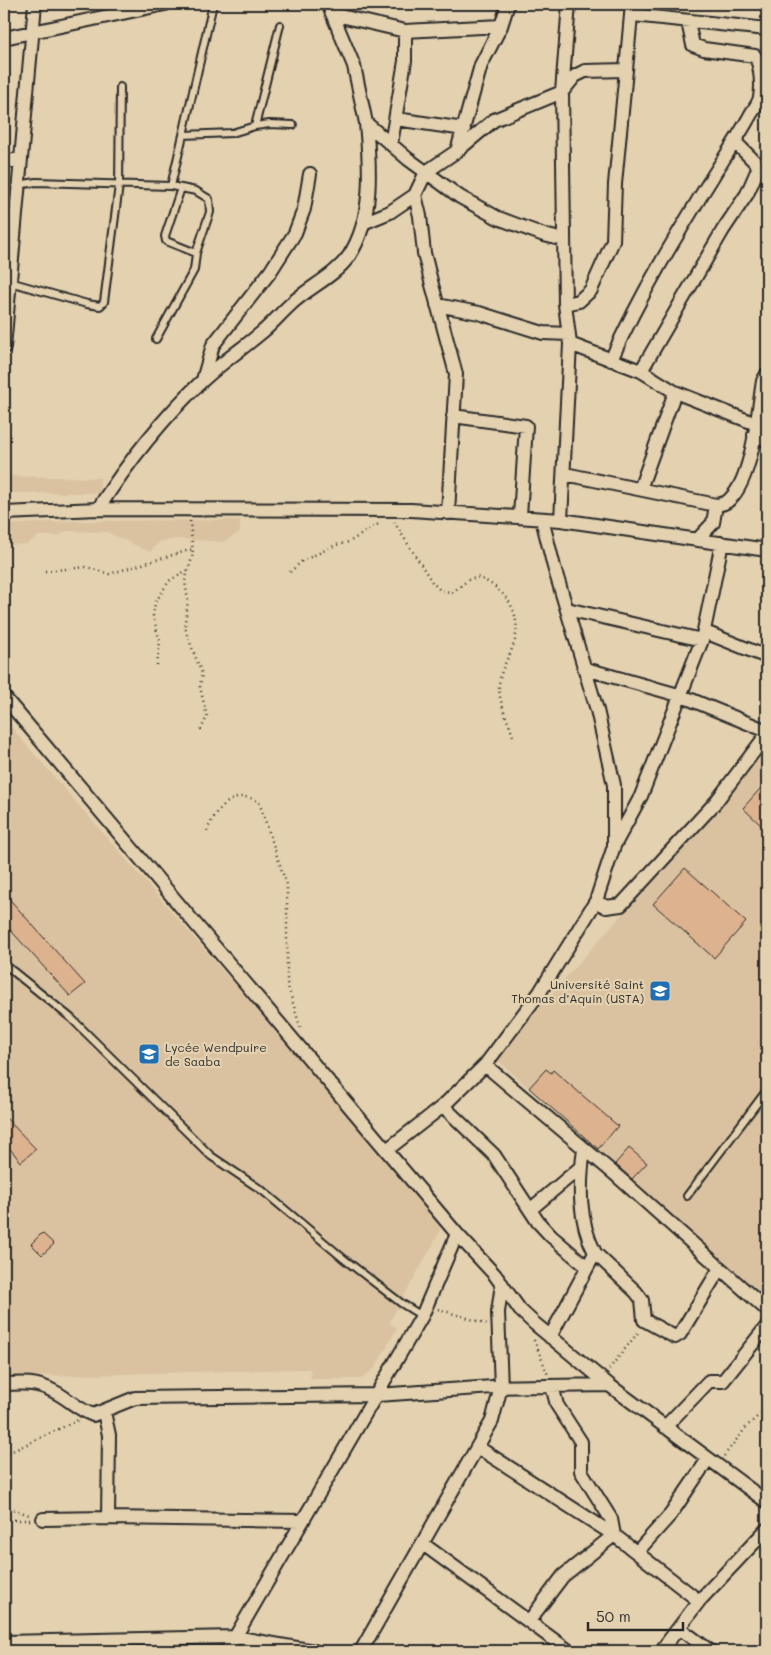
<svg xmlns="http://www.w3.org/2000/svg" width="771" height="1655" viewBox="0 0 771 1655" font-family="Mali,sans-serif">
<rect width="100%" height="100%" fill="#e3d1af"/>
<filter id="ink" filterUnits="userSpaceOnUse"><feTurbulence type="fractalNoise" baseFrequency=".02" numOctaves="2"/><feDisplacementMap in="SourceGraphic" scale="10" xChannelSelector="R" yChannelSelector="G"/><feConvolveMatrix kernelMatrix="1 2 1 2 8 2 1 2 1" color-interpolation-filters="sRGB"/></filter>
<g filter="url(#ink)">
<!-- built -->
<path fill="#dac2a0" d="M9 476 100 478V493H8Z
M240 520V532L223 542 181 539 160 541 150 552 107 532 66 531 59 536H39L27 544 4 545V525L67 521Z
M4 719 440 1220V1232L389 1323 397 1328 375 1368 361 1379H311L310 1369 4 1377Z
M767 750V1299L495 1058Z"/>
<!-- building -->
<path fill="#ddb28e" stroke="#2b2b2b" d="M767 781V831L743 808Z
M685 868 746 922 714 958 653 904Z
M4 893 85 984 70 996 4 923Z
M546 1069 551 1073 553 1070 618 1126 598 1149 529 1088Z
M4 1116 36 1149 21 1162 4 1142Z
M629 1148 647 1163 632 1179 615 1164Z
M42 1233 54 1244 42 1255 31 1244Z"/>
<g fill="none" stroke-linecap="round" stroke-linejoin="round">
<!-- lane casing -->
<g stroke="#2b2b2b" stroke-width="10">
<path id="lane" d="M255 126 280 25
M183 135 213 4
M18 185 36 182 171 186 196 191 209 199 210 212 196 253 194 270 156 339
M171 186 183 135 232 133 255 126 270 124 293 125
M181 188 165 236 166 241 196 253
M10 282 87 304 100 306 104 302 119 185 120 87
M4 964 71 1018 211 1156 263 1191 344 1259 401 1303 422 1316
M687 1196 767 1090"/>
</g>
<!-- street casing -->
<g stroke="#2b2b2b" stroke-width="16">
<path id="street" d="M328 4 354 66 366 123 408 159 460 197 498 218 544 235 564 240
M332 14 405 31 501 26
M633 15 767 29
M4 38 165 4
M396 119 464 129
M391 144 405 61V31
M457 151 481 65 501 26 508 4
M4 162 20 159
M415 195 420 216 424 253 431 281 456 374 448 513
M363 223 390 212 415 195 426 172 457 151 494 120 562 92 575 76 585 71 626 70 632 4
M565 304 579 301 591 290 613 241 615 184 626 70
M437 305 479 313 543 333 569 334
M570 344 641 371 675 392 756 424
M4 347 35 4
M611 360C640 295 676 236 713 176 726 155 739 136 751 114 754 109 759 103 760 97 762 87 761 65 755 56L704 49 693 45 688 22
M641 371 723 230 747 194 758 169 757 164 736 143
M203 380 213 345 270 272 295 233 304 209 310 174
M453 416 526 426 520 516
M754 435 767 440
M565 474 716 505
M640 489 675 392
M98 509C128 462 162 419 202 381 221 363 242 349 261 333 272 324 281 313 291 304 309 287 334 277 349 256 374 218 370 166 366 123
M4 513 98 509 411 510 561 520 767 550
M561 520 570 344 565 304 562 92 569 4
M697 540 713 523 716 505C722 504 727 503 730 499 753 477 758 411 763 381L767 374
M567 609 702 640
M705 632 767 657
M586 669 682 696 767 731
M4 697 457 1234 495 1275 520 1310 535 1324 609 1385 767 1502
M615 844 641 796 702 640 722 543
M596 901 606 907 621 905 715 803 767 734
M485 1065 617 1176 767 1310
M443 1106 494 1155 538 1222 551 1236 587 1267
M388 1149 443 1106 485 1065 540 992 596 901 614 846V785L597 710 554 567 542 519
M531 1209 582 1166
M595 1253 636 1292 642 1300 644 1320 675 1337 680 1334 720 1268
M550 1337 595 1253C578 1220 579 1185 584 1149
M4 1384C22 1383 37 1382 53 1391 68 1398 77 1409 93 1415L135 1398 377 1395 493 1387 609 1385
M104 1412 109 1435 108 1518
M665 1427 709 1381H723L767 1326
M479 1448 614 1535 699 1601
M43 1519 108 1518 303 1521
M423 1544 569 1651
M637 1552 671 1514 708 1459
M529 1621 563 1576 614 1535 611 1519 581 1471V1442L557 1405 552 1386
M679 1628 710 1651
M4 1642 235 1637 314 1651
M227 1651 422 1316 457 1234
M361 1651 492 1421 501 1387 498 1312 502 1284
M661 1651 699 1601 767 1529"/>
</g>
<!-- path -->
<path stroke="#2b2b2b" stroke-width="2.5" stroke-dasharray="1 4" stroke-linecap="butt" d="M190 521 193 554 185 581 188 601 185 622 186 632 202 674 200 687 207 717 200 731
M394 522 432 582 441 591 453 592 468 580 477 577C503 587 522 610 515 640 511 656 499 669 499 687 499 703 509 723 514 739
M45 571 87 567 109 574 193 549
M290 572 302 561 336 545 349 542 380 523
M157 665 160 642 153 616 155 603 169 581 187 570
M207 831C215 809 235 787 259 802L287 886V983L301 1030
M438 1309 487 1324
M534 1340 548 1375
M609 1369 640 1330
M4 1455 78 1420
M724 1456 747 1426 767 1408
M4 1506 32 1516
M4 1520H32"/>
<!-- lane -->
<use href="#lane" stroke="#e3d1af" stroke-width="6"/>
<!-- street -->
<use href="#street" stroke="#e3d1af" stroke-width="12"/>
</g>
</g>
<!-- icons -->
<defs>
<g id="university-square" transform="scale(1.125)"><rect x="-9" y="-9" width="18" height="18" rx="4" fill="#1f6fb2" stroke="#e3d1af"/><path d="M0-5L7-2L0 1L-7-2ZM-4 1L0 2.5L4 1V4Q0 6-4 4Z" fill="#fff"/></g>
<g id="school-square" transform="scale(1.125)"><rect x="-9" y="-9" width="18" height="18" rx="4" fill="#1f6fb2" stroke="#e3d1af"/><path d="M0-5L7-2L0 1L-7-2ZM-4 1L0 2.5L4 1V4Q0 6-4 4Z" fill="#fff"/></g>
</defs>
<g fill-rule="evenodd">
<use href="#university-square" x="660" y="991"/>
<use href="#school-square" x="149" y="1054"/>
</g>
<g text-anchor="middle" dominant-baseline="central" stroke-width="4.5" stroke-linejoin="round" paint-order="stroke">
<!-- poi labels -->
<g font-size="12" fill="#2b2b2b" stroke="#e3d1af" text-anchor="end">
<text x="644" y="984">Université Saint<tspan x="644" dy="14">Thomas d’Aquin (USTA)</tspan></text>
<text x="165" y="1047" text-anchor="start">Lycée Wendpuire<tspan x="165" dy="14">de Saaba</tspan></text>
</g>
</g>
<!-- margin -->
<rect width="771" height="1655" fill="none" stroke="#e3d1af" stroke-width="20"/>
<rect x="10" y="10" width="751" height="1635" fill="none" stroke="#2b2b2b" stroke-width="2" filter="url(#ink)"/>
<!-- scale -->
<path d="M588 1622v8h95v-8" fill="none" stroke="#2b2b2b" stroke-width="2.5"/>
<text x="596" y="1622" font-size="15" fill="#2b2b2b" stroke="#e3d1af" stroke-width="4" paint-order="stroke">50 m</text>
</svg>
